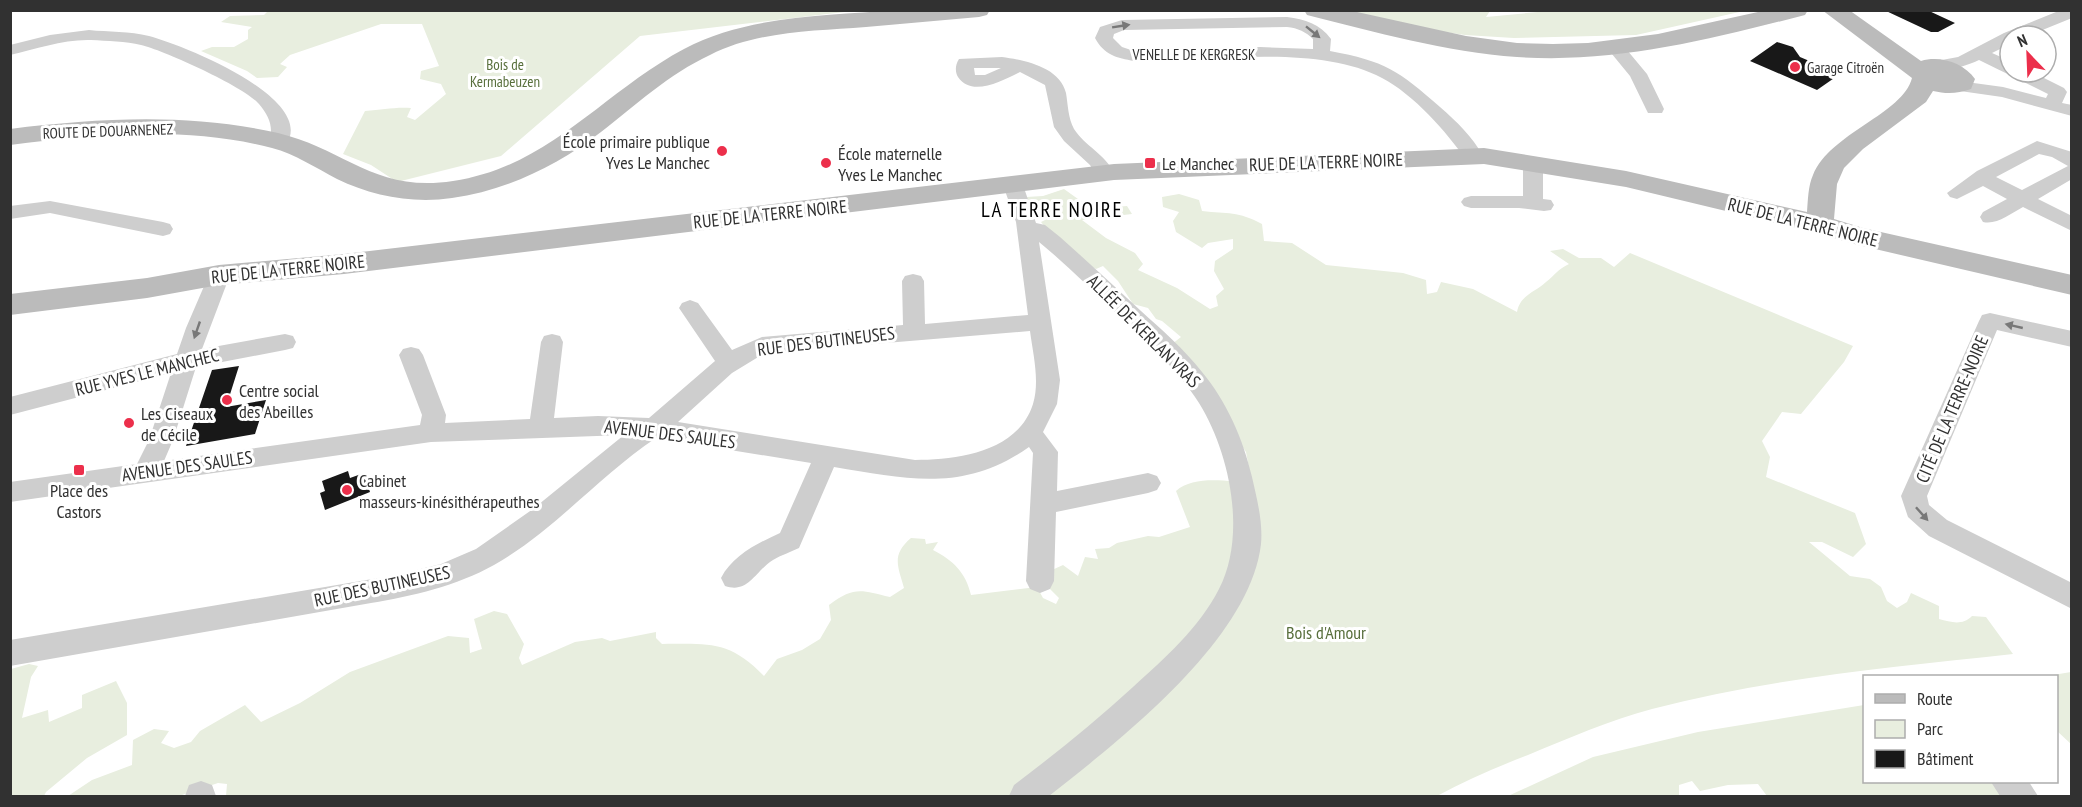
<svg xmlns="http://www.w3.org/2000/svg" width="2082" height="807" viewBox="0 0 2082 807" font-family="'PT Sans Narrow',sans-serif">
<rect width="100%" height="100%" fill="#fff"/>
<!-- green -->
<path fill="#e8eedf" d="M1559 10 1744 11 1636 35 1514 38 1465 35 1303 11H1490L1486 17Z
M268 11H853L640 36 501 156 397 182 371 165 343 154 365 111C383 110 393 107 411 108L407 117 415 120 446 94 441 84 420 79 421 71 439 66 422 24H381L290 55 280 64 287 67 278 77 257 78 247 71 201 51 212 47H234L248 39V30L252 27 221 22 230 16 264 15Z
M1064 189 1092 209 1127 206 1132 214 1082 220 1106 238 1135 253 1143 264 1138 270 1177 288 1210 309 1218 306 1216 296 1224 289 1214 271 1215 261 1233 249V239L1208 243 1202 248 1176 232 1173 221 1179 212 1163 207 1162 197 1179 194 1199 200 1202 211C1228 214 1238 211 1262 224L1264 241 1292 243 1326 265 1403 273 1426 280 1427 294 1437 292 1441 282 1473 289 1517 312C1520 295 1534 293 1546 282 1555 275 1558 269 1569 264L1550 251 1563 249 1579 258H1601L1614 267 1630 253 1853 346 1844 362 1801 414 1782 412 1762 441 1770 457 1766 477 1855 513 1866 544 1853 557 1822 542H1809L1850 576 1870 579 1881 587 1887 601 1897 608 1907 602 1911 593 1939 606V619C1951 622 1962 626 1972 616L1986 617 2013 654C1893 667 1770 678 1652 709 1610 720 1569 738 1528 755 1497 767 1466 780 1437 796H226L227 784 218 783 179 796H68L92 780 132 765 133 740 154 729 169 731 161 743 174 748 191 742 200 731 245 705 261 722 300 703 350 672 448 636 469 638 470 653 482 649 474 619 494 611 507 614 524 644 519 658 522 665 575 642 602 638 610 641 656 632V638L662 644C709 644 729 640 764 676L777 659 802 650 820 639 831 620 829 605C854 586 861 590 890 597L904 588C898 566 891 555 911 538L925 539 926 544 938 542 933 550C953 560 966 573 971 595L1037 587 1043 598 1056 604 1059 598 1049 588 1052 570 1063 565 1078 576 1085 557 1098 559 1095 549 1109 548 1117 543 1148 536 1159 537 1190 527 1176 491C1194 475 1229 481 1252 484L1246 452 1172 344 1181 337 1162 321 1156 319 1148 308 1133 304 1118 281 1103 266 1096 269 1085 263 1045 227 1041 222 1047 219 1040 213H1034L1025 206 1026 197 1043 196Z
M29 664 38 666 31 677 22 718 48 710 49 722 82 708V695L116 681 127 703V735L87 758 46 792 44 796H11V669Z
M2071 672H2072L2071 744 2057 731 2056 676H2047Z
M1864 705V782H2002L2017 796H1767L1758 784 1728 785 1700 791 1692 781 1679 785V796H1508L1593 757 1698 732Z"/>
<!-- building -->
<path fill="#181818" d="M1884 10H1927L1955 23 1938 32H1931Z
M1777 42 1793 47 1800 57 1840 74 1817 90 1750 61Z
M239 366 226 407 266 400 255 434 186 446 212 370Z
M348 471 350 478 364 473 370 492 325 510 320 493 325 491 322 481Z"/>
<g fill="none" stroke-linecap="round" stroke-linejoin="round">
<!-- street -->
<path fill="#cecece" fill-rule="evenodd" d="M2061 10H2072V18L2028 36H2010V44L1992 53 2010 61V72H2032L2064 88 2067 92 2062 103 2072 105V116L2002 97 1953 90 1950 86 1953 82 1959 81 2003 87 2046 98 2048 94 1979 60C1966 66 1945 73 1931 70L1928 66 1931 62 1958 57 2004 33Z
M1287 17C1305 19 1320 24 1331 39L1330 51C1385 61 1399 71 1440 107 1457 122 1472 136 1483 156L1480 160H1466C1447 132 1413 94 1382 78 1317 43 1207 62 1134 61 1117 58 1104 55 1095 38L1100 27 1122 20ZM1287 27C1298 28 1306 32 1313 39V49L1260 47 1134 51 1122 47 1113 38 1114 34 1124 30Z
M89 30C108 32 130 31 149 36 180 44 318 98 286 145H272L269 141C274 127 269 116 259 104 245 87 163 50 141 45 126 41 107 41 91 40 64 39 36 49 10 55V45L50 35Z
M1616 43 1622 44 1647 74 1664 109 1662 113H1648L1646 109 1630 76 1607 48 1610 44Z
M1002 57C1024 60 1060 67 1066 93 1068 105 1068 118 1074 129 1085 146 1105 154 1114 173L1111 177H1097L1090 165 1064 141 1054 127 1045 85 1020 72C1003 80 972 98 958 77 955 72 955 65 959 59ZM974 68H1001L985 75H975Z
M2037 141 2072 152V179L2038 199 2072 216V231L2023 207C2010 214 1997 225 1983 222L1980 217 1983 212 2007 199 1983 186 1957 199 1950 197 1947 193 1977 171ZM2039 154 2052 157 2068 166 2022 190 1996 177Z
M1533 158 1540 160 1543 164V199L1551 200 1554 205 1551 210 1544 211 1519 208H1471L1464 206 1461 202 1464 198 1471 196H1523V164L1526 160Z
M1013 179 1020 181 1023 185 1036 223 1045 225 1060 237C1087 261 1114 286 1141 311 1162 330 1184 349 1202 372 1227 402 1243 439 1252 477 1257 499 1263 522 1261 544 1250 640 1120 740 1049 796H1009L1014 785C1055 754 1095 722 1133 687 1165 658 1199 628 1219 589 1247 535 1230 453 1199 403 1177 368 1145 341 1116 313 1091 289 1066 264 1039 242L1060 380 1057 404 1043 432 1058 452 1057 491 1148 473 1157 476 1161 483 1157 490 1148 493 1056 512 1054 581 1050 589 1040 593 1030 589 1026 581 1033 453 1029 447C963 493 908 479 834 467L799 548C791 552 781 555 773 560 755 571 749 594 725 586L721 578C733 555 758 543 780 533L811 463 656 438C599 476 554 531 494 565 456 586 413 596 371 603L10 666V640L396 575 441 564 476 549 533 509 624 435 431 442 10 502V482L137 464 149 440 171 373 10 415V397L177 354 186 328 211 270 219 268 227 270 230 275 202 349 285 334 293 336 296 342 293 348 285 350 196 367 173 440 164 461 420 425 422 415 399 355 403 349 411 347 419 349 423 355 446 415 445 423 530 419 541 342 544 336 552 334 560 336 563 342 554 418 598 416 649 418 715 361 679 308 682 303 690 300 698 303 732 350 762 337 903 325 902 281 905 276 913 274 921 276 924 281 925 324 1028 315 1016 222 1003 185 1006 181ZM1030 331C1033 354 1040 381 1033 404 1018 452 957 460 915 460L678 422 732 373 765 353Z
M50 201 163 222 170 224 173 229 170 234 163 236 50 213 10 219V206Z
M1990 313 2072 331V347L1997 330 1927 496 1929 505 1947 520 2072 583V609L1929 536 1908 517 1901 496 1979 321 1982 315Z
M201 781 212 785 216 796H185L189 785Z
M1991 782H2029L2038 796H2000Z"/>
<!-- secondary -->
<path fill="#bbb" fill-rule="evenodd" d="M896 10H990L987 15 979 17C941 20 904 24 866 27 814 31 757 31 710 55 669 74 636 105 601 132 557 166 507 190 452 198 413 204 372 196 337 179 316 168 295 154 272 148 187 126 97 134 10 145V129C100 118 189 113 278 133 345 149 375 193 453 181 549 167 603 92 684 49 748 15 826 16 896 10Z
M1304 10H1348L1466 36 1517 43 1553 44 1588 43 1658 34 1767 10H1808L1805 15C1711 39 1615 64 1517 57 1446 52 1375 32 1307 15Z
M1822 10H1849L1921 61C1940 55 1964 63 1975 79L1971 89C1957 94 1946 94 1933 91L1926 102 1863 149 1844 168 1837 184 1834 219 1863 228 2072 275V295L1858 245 1813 232 1626 187 1484 164 1114 180 344 274 219 285 147 298 10 315V294L147 278 219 265 344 254 1114 164 1484 148 1626 171 1807 212C1808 200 1808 186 1813 175 1830 133 1903 114 1912 78Z"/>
</g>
<!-- one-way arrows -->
<defs><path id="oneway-solid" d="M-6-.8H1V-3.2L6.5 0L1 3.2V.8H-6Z" transform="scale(1.5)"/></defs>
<g fill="#787878">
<use href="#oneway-solid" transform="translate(1121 26) rotate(-9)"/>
<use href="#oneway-solid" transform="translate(1313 32) rotate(39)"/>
<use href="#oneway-solid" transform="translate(2014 326) rotate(-167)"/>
<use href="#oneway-solid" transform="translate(197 330) rotate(109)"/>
<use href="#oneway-solid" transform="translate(1922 514) rotate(48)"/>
</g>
<!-- markers -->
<g fill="#ec2f4b" stroke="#fff" stroke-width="2">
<circle cx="1795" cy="67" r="6"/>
<circle cx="722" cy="151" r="6"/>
<circle cx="826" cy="163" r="6"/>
<rect x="1144" y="157" width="12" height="12" rx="3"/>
<circle cx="227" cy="400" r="6"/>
<circle cx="129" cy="423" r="6"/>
<rect x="73" y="464" width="12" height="12" rx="3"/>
<circle cx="347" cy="490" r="6"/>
</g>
<g text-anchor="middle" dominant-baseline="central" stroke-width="6" stroke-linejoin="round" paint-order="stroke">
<!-- far-street labels -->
<g font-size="15" fill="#313131" stroke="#fff">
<text x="1194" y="54">VENELLE DE KERGRESK</text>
<text transform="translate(108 131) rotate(-2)">ROUTE DE DOUARNENEZ</text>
</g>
<!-- far-park labels -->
<g font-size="15" fill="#586f3c" stroke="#fff">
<text x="505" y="64">Bois de<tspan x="505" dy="17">Kermabeuzen</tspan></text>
</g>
<!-- far-poi labels -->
<g font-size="15" fill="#313131" stroke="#fff" text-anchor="start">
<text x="1807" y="67">Garage Citroën</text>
</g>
<!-- poi labels -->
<g font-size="18" fill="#313131" stroke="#fff" text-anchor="start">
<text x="710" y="141" text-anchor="end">École primaire publique<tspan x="710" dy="21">Yves Le Manchec</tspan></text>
<text x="838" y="153">École maternelle<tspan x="838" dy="21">Yves Le Manchec</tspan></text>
<text x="1162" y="163">Le Manchec</text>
<text x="239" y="390">Centre social<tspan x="239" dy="21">des Abeilles</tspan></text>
<text x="141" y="413">Les Ciseaux<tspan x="141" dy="21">de Cécile</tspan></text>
<text x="359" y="480">Cabinet<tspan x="359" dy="21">masseurs-kinésithérapeuthes</tspan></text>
<text x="79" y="490" text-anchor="middle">Place des<tspan x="79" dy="21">Castors</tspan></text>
</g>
<!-- street labels -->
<g font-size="18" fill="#313131" stroke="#fff">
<text transform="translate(1326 162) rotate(-2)">RUE DE LA TERRE NOIRE</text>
<text transform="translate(770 214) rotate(-6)">RUE DE LA TERRE NOIRE</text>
<text transform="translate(1803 222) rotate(14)">RUE DE LA TERRE NOIRE</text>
<text transform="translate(288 269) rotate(-6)">RUE DE LA TERRE NOIRE</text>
<text transform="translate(1144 331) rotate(45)">ALLÉE DE KERLAN VRAS</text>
<text transform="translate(826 341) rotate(-7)">RUE DES BUTINEUSES</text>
<text transform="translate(147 372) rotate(-14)">RUE YVES LE MANCHEC</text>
<text transform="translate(1952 409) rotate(-67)">CITÉ DE LA TERRE-NOIRE</text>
<text transform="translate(670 434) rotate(7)">AVENUE DES SAULES</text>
<text transform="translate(187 466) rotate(-8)">AVENUE DES SAULES</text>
<text transform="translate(382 586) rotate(-12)">RUE DES BUTINEUSES</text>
</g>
<!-- park labels -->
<g font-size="18" fill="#586f3c" stroke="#fff">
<text x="1326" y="632">Bois d'Amour</text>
</g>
<!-- quarter labels -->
<g font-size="21" letter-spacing="1.5" fill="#000" stroke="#fff">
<text x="1052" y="209">LA TERRE NOIRE</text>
</g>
</g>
<!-- border -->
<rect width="2082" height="807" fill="none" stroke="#313131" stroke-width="24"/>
<!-- legend -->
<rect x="1863" y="675" width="195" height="108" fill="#ffffff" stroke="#adadad" stroke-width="1.5"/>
<rect x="1875" y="694" width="30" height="9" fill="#bbbbbb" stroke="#adadad" stroke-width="1.5"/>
<text x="1917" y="705" font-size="18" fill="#313131">Route</text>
<rect x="1875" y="720" width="30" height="18" fill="#e8eedf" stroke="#adadad" stroke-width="1.5"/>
<text x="1917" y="735" font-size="18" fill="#313131">Parc</text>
<rect x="1875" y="750" width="30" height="18" fill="#181818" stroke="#adadad" stroke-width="1.5"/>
<text x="1917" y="765" font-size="18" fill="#313131">Bâtiment</text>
<!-- north arrow -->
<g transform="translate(2028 54) rotate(337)"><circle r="28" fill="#ffffff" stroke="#adadad" stroke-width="1.5"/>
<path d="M0-4.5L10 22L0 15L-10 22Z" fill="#ec2f4b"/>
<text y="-9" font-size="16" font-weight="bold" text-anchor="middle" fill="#313131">N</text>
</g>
</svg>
